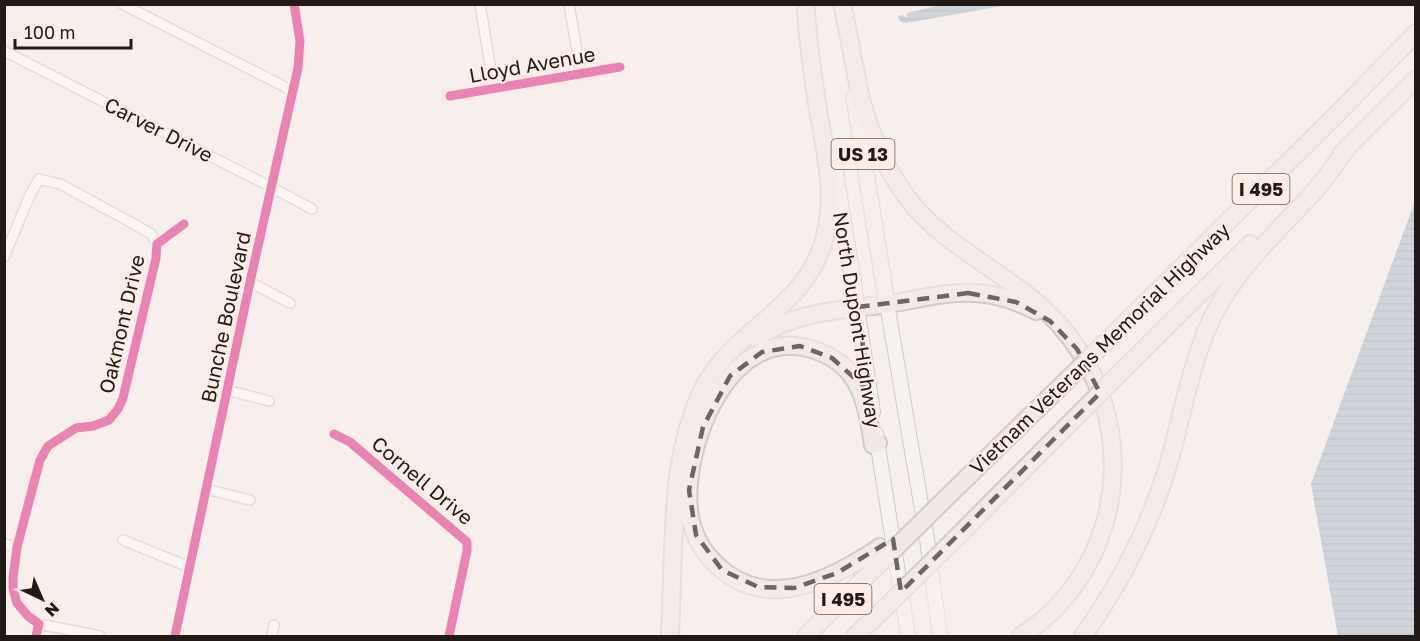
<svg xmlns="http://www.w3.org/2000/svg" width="1420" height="641" viewBox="0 0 1420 641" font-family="'Golos Text',sans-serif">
<defs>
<pattern id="water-rules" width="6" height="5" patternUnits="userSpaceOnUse" patternTransform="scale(1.5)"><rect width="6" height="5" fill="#9bb4c4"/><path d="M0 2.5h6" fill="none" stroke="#859aa8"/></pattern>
</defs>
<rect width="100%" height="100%" fill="#f7efec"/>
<!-- water -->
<path fill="url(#water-rules)" d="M941 5H1008L906 23 900 22 898 16 902 15 907 18V13Z
M1415 201V636H1338L1311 484Z"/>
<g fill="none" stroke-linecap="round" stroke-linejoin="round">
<!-- minor casing -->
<g stroke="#cec6c3" stroke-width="12">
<path id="minor" d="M122 4 293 91
M480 4 494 89
M569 4 581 74
M4 51 271 187 312 209
M450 96 620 67
M4 257 30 195 39 179 60 184 134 224 151 234 157 244
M250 282 290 303
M227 390 269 401
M334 434 350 442 467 542V551L449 636
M206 489 250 500
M123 540 189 567
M4 544 17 547
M39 624 100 636
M36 636 39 624 28 616 17 603 13 589V578L17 547 40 460 48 446 76 428 93 426 109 420 118 409 123 398 156 258 157 244 184 224
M175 636 250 282 298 68 300 41 294 4
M272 636 274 625"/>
</g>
<!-- primary casing -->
<g stroke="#d0ccc9" stroke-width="16">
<path id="primary" d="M887 304 927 539 940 636
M857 307 873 412
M876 434 908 636"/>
</g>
<!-- trunk casing -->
<g stroke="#d0ccc9" stroke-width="18">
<path id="trunk" d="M854 97 887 304
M835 171 857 307"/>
</g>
<!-- motorway casing -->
<g stroke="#d0ccc9" stroke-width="20">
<path id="motorway" d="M842 4C850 37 854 70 862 102 870 134 887 170 906 196 944 248 1008 272 1052 317 1143 409 1131 565 1021 636
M1341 154 1416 79
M756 338C796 311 843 310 888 304 917 300 946 291 975 293 996 294 1017 301 1036 311
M1105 343 1337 114 1416 33
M1121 372 1250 244
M878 443 873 445C866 401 860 363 811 349 727 324 679 452 690 517 694 536 704 554 719 567 769 613 834 578 880 547
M938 506 1065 382
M956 538 1075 418
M670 636C671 608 672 579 673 550 675 499 677 455 695 407 700 394 705 382 714 371 749 323 807 302 824 240 836 195 826 155 818 110 813 76 808 44 806 10
M806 636 881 562
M855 636 882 611
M1083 636C1120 584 1149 528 1168 466 1182 417 1190 365 1212 318 1236 269 1275 234 1311 195 1325 180 1336 163 1347 148"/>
</g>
<!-- minor -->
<use href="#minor" stroke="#fefdfc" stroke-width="9"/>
<!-- primary -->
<use href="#primary" stroke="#f6f2ef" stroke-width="14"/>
<!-- trunk -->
<use href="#trunk" stroke="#f4eeea" stroke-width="15"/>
<!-- motorway -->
<use href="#motorway" stroke="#f2e9e6" stroke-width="16"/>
<!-- motorway-bridge casing -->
<g stroke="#d0ccc9" stroke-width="20" stroke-linecap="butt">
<path id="motorway-bridge" d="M1065 382 1105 343
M1075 418 1121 372
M881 562 938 506
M882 611 956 538"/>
</g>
<!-- motorway-bridge -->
<use href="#motorway-bridge" stroke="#f2e9e6" stroke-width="16"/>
<!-- cycleway casing -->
<g stroke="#fceee7" stroke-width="13">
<path id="cycleway" d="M450 96 620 67
M334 434 350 442 467 542V551L449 636
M36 636 39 624 28 616 17 603 13 589V578L17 547 40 460 48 446 76 428 93 426 109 420 118 409 123 398 156 258 157 244 184 224
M175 636 250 282 298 68 300 41 294 4"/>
</g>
<!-- cycleway -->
<use href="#cycleway" stroke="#d6006c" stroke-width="9"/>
</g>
<!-- marked area -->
<path d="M0 0H1420V641H0ZM968 293 1016 302 1050 321 1077 349 1100 393 901 592 893 539 837 573 794 588 758 587 722 570 696 535 689 490 703 427 730 376 762 352 800 346 832 358 870 392 857 307Z" fill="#f7efec" fill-opacity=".55" fill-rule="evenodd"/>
<path fill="none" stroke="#6d6561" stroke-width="4.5" stroke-dasharray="12 8" stroke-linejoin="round" d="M968 293 1016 302 1050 321 1077 349 1100 393 901 592 893 539 837 573 794 588 758 587 722 570 696 535 689 490 703 427 730 376 762 352 800 346 832 358 870 392 857 307Z"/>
<g text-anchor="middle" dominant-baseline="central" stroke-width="4.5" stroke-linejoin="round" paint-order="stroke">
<!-- shield labels -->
<g fill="#fceee7" stroke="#635a55" stroke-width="1.5">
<rect x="831.5" y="139" width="63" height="30" rx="4.5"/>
<rect x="1232.5" y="174" width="57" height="30" rx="4.5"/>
<rect x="814.5" y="584" width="57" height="30" rx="4.5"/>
</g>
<g font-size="18" font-weight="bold" fill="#221a16">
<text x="863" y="154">US 13</text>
<text x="1261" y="189">I 495</text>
<text x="843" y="599">I 495</text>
</g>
<!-- street labels -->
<g font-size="20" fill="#221a16" stroke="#fceee7">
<text transform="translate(532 64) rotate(-10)">Lloyd Avenue</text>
<text transform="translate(159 129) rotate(27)">Carver Drive</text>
<text transform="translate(225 317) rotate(-78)">Bunche Boulevard</text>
<text transform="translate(858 320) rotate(81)">North Dupont Highway</text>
<text transform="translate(121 324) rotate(-77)">Oakmont Drive</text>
<text transform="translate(1099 348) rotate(-44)">Vietnam Veterans Memorial Highway</text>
<text transform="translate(423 480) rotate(40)">Cornell Drive</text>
</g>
</g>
<!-- border -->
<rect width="1420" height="641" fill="none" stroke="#221a16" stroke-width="12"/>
<!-- north arrow -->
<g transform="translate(42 599) rotate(136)" stroke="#fceee7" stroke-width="4.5" paint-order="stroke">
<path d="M0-4.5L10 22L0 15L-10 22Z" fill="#221a16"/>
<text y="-9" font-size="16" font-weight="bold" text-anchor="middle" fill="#221a16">N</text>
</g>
<!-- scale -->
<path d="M15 39v9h116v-9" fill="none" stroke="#221a16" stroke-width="3"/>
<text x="24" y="39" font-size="18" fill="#221a16" stroke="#fceee7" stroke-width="4.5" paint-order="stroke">100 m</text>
</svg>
